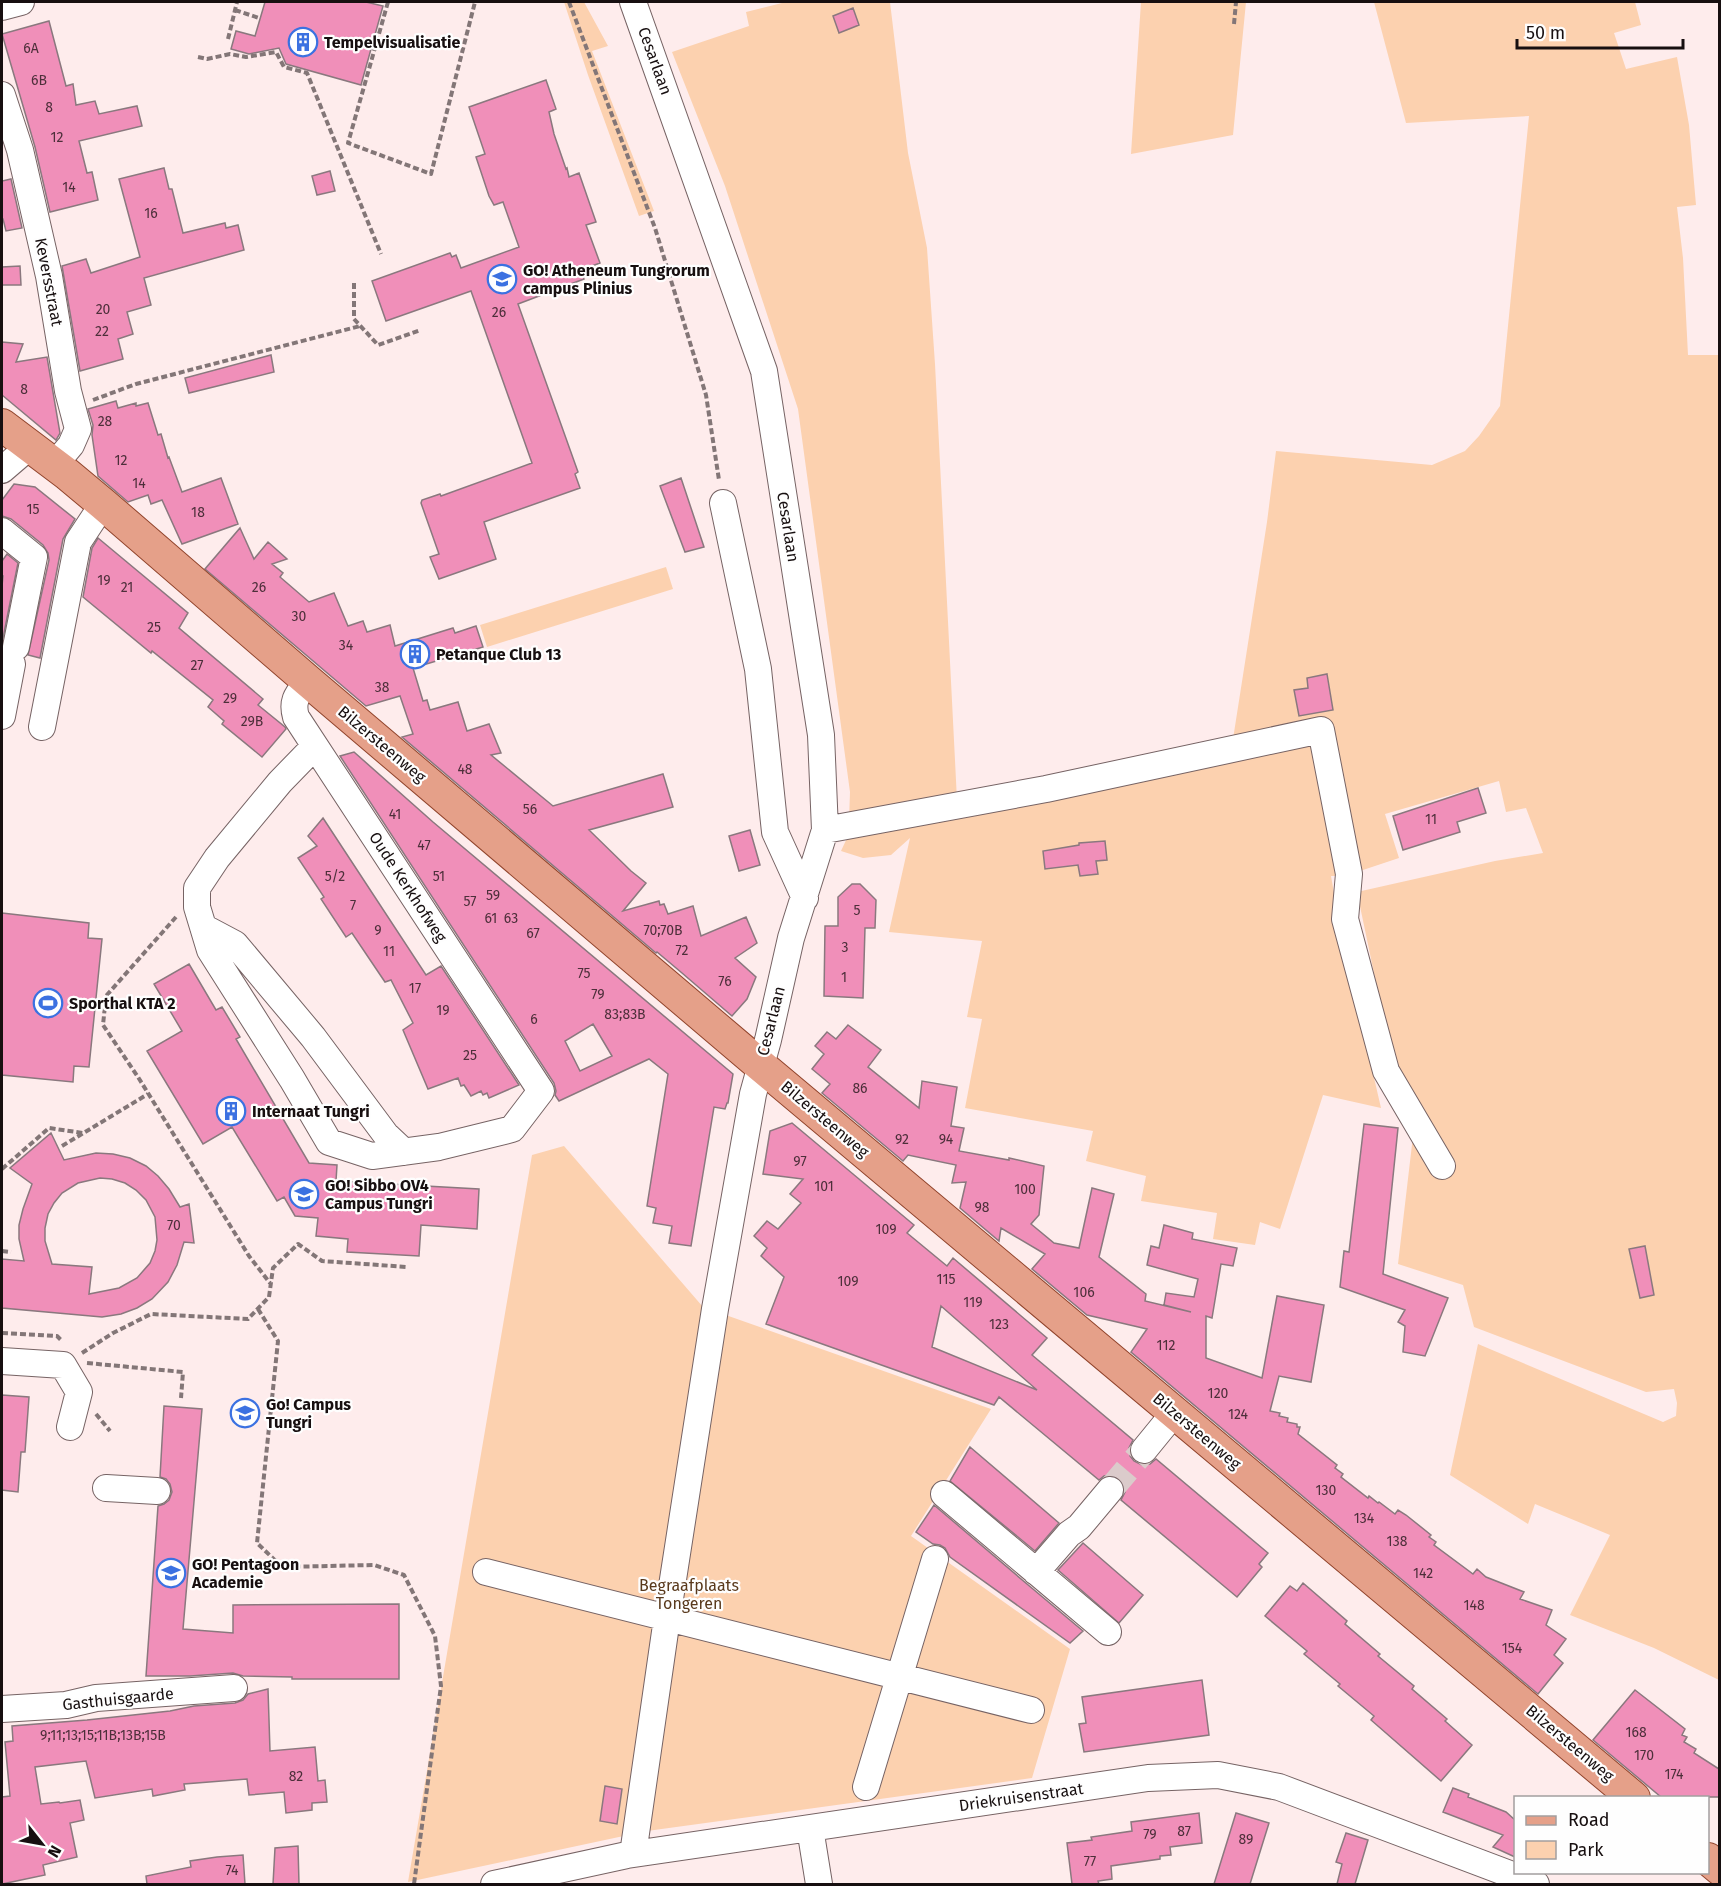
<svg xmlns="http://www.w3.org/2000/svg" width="1721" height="1886" viewBox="0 0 1721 1886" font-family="'Fira Sans',sans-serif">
<rect width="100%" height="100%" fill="#feecec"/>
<!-- green -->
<path fill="#fcd1af" d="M564 2H584L608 46 592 51 654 211 639 216 588 75Z
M786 2H890L908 153 927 248 935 364 957 800 849 821 850 792 798 409 725 186 672 52 749 26 746 12Z
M1141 2H1246L1233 135 1131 154Z
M1374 2H1635L1641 25 1614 33 1626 69 1677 57 1689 125 1696 205 1677 207 1683 258 1688 355H1719V1680L1654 1648 1570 1615 1610 1535 1535 1504 1528 1524 1450 1475 1478 1344 1663 1422 1676 1416 1677 1403 1674 1389 1646 1392 1474 1327 1463 1285 1398 1264 1413 1136 1391 1054 1357 892 1495 861 1543 853 1526 808 1506 812 1499 781 1385 814 1399 858 1345 876H1331L1342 939 1381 1108 1323 1095 1280 1229 1260 1222 1255 1245 1213 1239 1217 1213 1141 1201 1146 1176 1086 1161 1093 1131 965 1108 982 1019 967 1017 982 941 889 932 910 838 891 855 863 858 841 851 848 836 1233 739 1267 522 1276 451 1432 465 1465 451 1479 436 1500 406 1529 116 1406 123Z
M666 567 673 589 487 647 480 625Z
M564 1146 703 1307 991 1409 911 1536 1070 1649 1032 1778 647 1831 408 1882 532 1155Z"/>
<!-- building -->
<path fill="#f08fb9" stroke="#8a787e" stroke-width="1.5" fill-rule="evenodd" d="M265 2H366L383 6 361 85 286 64 279 48 249 54 231 49 236 31 255 36Z
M853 8 859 25 839 33 833 16Z
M49 21 66 86 73 84 76 105 95 101 99 114 137 106 142 126 79 141 87 173 92 172 98 200 50 212 35 147 2 34Z
M546 80 556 109 549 112 554 134 566 169 567 168 569 177 579 173 596 222 586 225 600 263 581 270 584 279 518 304 578 472 575 474 580 488 484 522 496 559 439 579 430 557 439 554 421 503 422 500 440 494 441 496 532 463 471 291 386 321 372 281 450 253 452 257 456 255 461 268 519 247 503 202 494 205 489 196 476 157 485 154 469 107Z
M164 168 169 189H172L183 233 225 223 226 228 238 225 244 250 144 278 151 305 127 312 133 334 118 339 123 359 80 371 62 266 86 259 91 273 140 257 119 179Z
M330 171 335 191 317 195 312 176Z
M11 179 22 228 6 231 3 219H2V181Z
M20 266 21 285H2V267Z
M2 342 23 344 16 362 47 357 60 433 56 440 2 395Z
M271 355 274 372 189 393 185 378Z
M116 401 118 408 136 403V406L148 403 158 435 161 434 168 458 169 457 182 492 221 478 238 524 182 544 162 500 151 504 148 495 128 502 98 476 92 435 93 425 88 409Z
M681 478 704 547 685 552 660 486Z
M14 484 35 487 75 519 63 539 40 658 28 655 49 560 48 553 43 545 11 519 2 516V500Z
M240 528 254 559 268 542 287 559 272 564 283 573 280 577 309 602 334 593 348 626 363 621 367 632 390 625 395 646 453 628 455 633 476 626 483 647 413 668 423 701 427 700 430 710 458 702 467 731 489 724 501 753 491 755 553 806 663 774 673 807 589 830 631 871 646 883 623 911 659 901 660 905 664 904 668 914 693 906 701 936 746 917 757 943 735 958 756 977 747 999 732 1016 682 973 657 952 656 953 402 737 413 734 400 696 366 706 205 569Z
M98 538 188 613 179 628 263 699 258 705 285 727 286 729 262 757 222 724 224 721 208 707 213 700 152 651 151 653 83 597 92 548Z
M7 554 18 563 2 643V586L3 576H2V561Z
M1327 674 1333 710 1299 716 1294 690 1308 688 1307 678Z
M354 752 433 822 733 1074 728 1103H727L725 1109 714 1107 691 1246 669 1243 672 1226 653 1223 656 1208 647 1206 668 1074 649 1059 559 1101 555 1095 556 1091 554 1083 340 756ZM593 1024 612 1056 580 1071 565 1041Z
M1478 788 1486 813 1457 822 1460 832 1403 850 1393 816Z
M323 818 426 975 441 966 519 1085 489 1098 487 1093 483 1095 481 1091 471 1096 464 1085 461 1086 458 1078 428 1089 403 1030 413 1023 391 980 385 982 352 933 346 937 321 899 324 897 298 858 317 846 308 836Z
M750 830 760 865 739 871 729 836Z
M1105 841 1107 860 1096 861 1098 874 1080 876 1078 865 1045 869 1043 851 1079 845V843Z
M852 884H860L876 900 875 928H865L863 998 824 996 825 926H838V897Z
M2 913 89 923 88 938 102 939 89 1067 74 1066 73 1082 2 1075Z
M189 964 216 1010 222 1007 240 1037 236 1039 309 1163 337 1165 336 1181 479 1189 477 1229 421 1225 419 1256 347 1252 348 1239 316 1236 318 1218 295 1216 284 1197 277 1201 232 1127 203 1144 147 1051 182 1031 154 984Z
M848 1025 881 1050 868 1067 919 1108 922 1081 957 1087 951 1126 964 1128 959 1151 1009 1160V1158L1044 1166 1039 1215 1031 1224 1054 1243 1079 1248 1092 1188 1114 1194 1099 1257 1146 1294 1145 1301 1191 1312 1164 1305 1166 1293 1194 1297 1198 1279 1147 1265 1151 1246 1159 1248 1164 1225 1193 1233 1192 1239 1237 1248 1233 1266 1221 1264 1212 1318 1206 1316V1358L1262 1378 1277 1296 1324 1305 1311 1382 1279 1376 1270 1411 1280 1413 1279 1416 1288 1418 1287 1422 1297 1424V1427H1300L1298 1434 1337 1465 1335 1468 1343 1474 1341 1477 1368 1498 1369 1496 1378 1503 1379 1502 1395 1514 1398 1510 1406 1515 1431 1535 1429 1537 1436 1542 1434 1545 1473 1574 1477 1569 1486 1577 1524 1592 1520 1599 1552 1610 1546 1625 1566 1639 1554 1655 1563 1663 1538 1694 1131 1352 1147 1329 1087 1315 1032 1269 1045 1254 1001 1228 999 1241 960 1208 966 1182 952 1183 956 1165 908 1155 903 1161 822 1093 830 1084 812 1069 824 1054 815 1046 827 1032 836 1039Z
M792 1123 914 1225 907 1233 947 1266 953 1258 1047 1338 1032 1355 1133 1440 1129 1448 1130 1456 1134 1461 1142 1465 1150 1464 1156 1459 1268 1553 1259 1564 1262 1567 1237 1597 1121 1500 1125 1492 1124 1485 1120 1479 1112 1475 1104 1476 1099 1480 999 1397 994 1405 766 1324 784 1277 761 1256 767 1248 754 1236 767 1221 778 1229 801 1203 790 1194 803 1179 763 1174 770 1131ZM941 1306 1037 1390 932 1347Z
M1364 1124 1398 1128 1383 1274 1448 1298 1425 1356 1403 1352 1405 1326 1398 1322 1405 1310 1340 1287 1344 1251 1349 1252Z
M51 1133 64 1160 96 1153 113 1154 130 1158 146 1166 158 1176 169 1189 180 1207 189 1204 194 1243 184 1242 177 1265 168 1282 152 1299 137 1308 121 1314 102 1317 2 1308V1259L24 1261 19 1239V1225L23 1209 32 1184 10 1168ZM100 1178 112 1179 125 1183 136 1190 146 1200 155 1217 157 1240 155 1251 150 1263 137 1278 119 1288 89 1294 92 1267 52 1264 45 1241V1228L48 1214 54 1203 62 1193 78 1183Z
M1645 1246 1654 1295 1640 1298 1629 1249Z
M2 1395 29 1397 25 1452H21L18 1492 2 1490Z
M164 1406 202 1409 183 1629 233 1633V1605L399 1604V1679H292V1677L243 1676 233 1673 190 1676H146L158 1506 164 1504 169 1500 172 1492 170 1484 166 1479 160 1477Z
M970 1447 1059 1523 1035 1551 950 1481Z
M934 1505 1027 1584 1083 1631 1070 1643 950 1557 945 1548 940 1545 933 1544 916 1532Z
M1083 1543 1143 1595 1119 1623 1058 1570Z
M1303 1583 1347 1621 1345 1624 1380 1654 1378 1656 1414 1686 1412 1689 1447 1719 1445 1721 1472 1745 1441 1781 1371 1720 1374 1716 1338 1686 1340 1684 1304 1654 1307 1651 1265 1616 1290 1586 1297 1591Z
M1202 1680 1209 1735 1084 1752 1079 1724 1086 1723 1082 1697Z
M268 1689 270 1751 315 1747 318 1781 325 1780 327 1802 312 1803V1810L286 1813 284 1792 249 1795 247 1779 184 1784 185 1790 153 1796 152 1789 95 1798 86 1761 35 1767 41 1804 59 1802 60 1803 80 1800 84 1820 70 1823 77 1857 43 1865 45 1875 2 1884V1797L10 1796 5 1742 13 1741 12 1726 87 1720 170 1711 194 1706 235 1703 243 1700 248 1694Z
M1635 1690 1685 1729 1682 1735 1687 1737 1684 1742 1696 1749 1694 1753 1719 1769V1797H1661L1593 1740Z
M605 1786 622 1789 617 1824 600 1821Z
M1453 1788 1469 1794 1468 1797 1506 1812 1515 1820V1857L1493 1847 1503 1835 1443 1812Z
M1199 1813 1202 1843 1170 1847 1171 1855 1160 1856V1859L1111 1866 1112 1879 1098 1881 1099 1884H1072L1067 1843 1092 1840 1091 1837 1132 1831 1131 1822Z
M1236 1813 1269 1823 1250 1884H1214Z
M1346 1833 1368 1840 1355 1884H1337L1342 1864 1336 1862Z
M298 1846 299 1884H273L275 1848Z
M243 1855 245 1884H147L146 1876 191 1867 190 1861 217 1857Z"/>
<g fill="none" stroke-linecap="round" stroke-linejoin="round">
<!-- minor-tunnel -->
<path stroke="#dbcbcb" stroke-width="26" stroke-dasharray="26 13" stroke-linecap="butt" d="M1110 1490 1144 1450"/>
<!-- minor casing -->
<g stroke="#766364" stroke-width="28">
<path id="minor" d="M2 7 21 2
M2 95 20 150 49 276 68 391 78 429 71 445 55 464
M2 470 30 446
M723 503 758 669 775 832 805 898
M2 531 34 557 16 647
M2 661 12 664 2 716
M308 681C298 694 291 700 296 717L541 1091 512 1129 439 1147 372 1156 329 1142 292 1079 210 950 197 907V888L217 858 280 782 315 746
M42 727 78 542 103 504
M825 830 1046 789 1321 730 1349 874 1345 919 1386 1071 1442 1166
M203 927 235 944 313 1037 386 1135 404 1152
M2 1361 63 1365 79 1392 70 1427
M1144 1450 1175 1412
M106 1488 157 1491
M944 1494 1108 1632
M486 1572 1031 1710
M1036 1572 1069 1534 1079 1527 1110 1490
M2 1709 66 1705 96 1698 234 1688
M866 1787 935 1559
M810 1828 819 1884
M633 1854 667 1618 715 1309 753 1094 768 1040 791 938 825 830 821 735 764 371 633 2
M494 1884 627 1855 1148 1778 1218 1775 1279 1787 1536 1884"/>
</g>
<!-- major casing -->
<g stroke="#91442c" stroke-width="34">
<path id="major" d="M2 425 67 474 103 504 308 681 760 1065 1634 1798
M1708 1859 1720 1869"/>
</g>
<!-- path -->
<path stroke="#837677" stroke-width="4" stroke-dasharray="6 3" stroke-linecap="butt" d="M388 2 348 143 431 174 475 2
M569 2 655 228 706 395 719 480
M235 10 259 18
M1234 24 1236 2
M228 39 237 2
M198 57 207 59 230 54 246 57 276 52 284 67 307 73 381 254
M354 283V319L378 345 421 330
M93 400 136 384 360 326
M176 917 106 996 103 1025 138 1077 249 1256 270 1283
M62 1146 148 1094
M2 1169 49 1128 83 1133
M2 1251 11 1252
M258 1309 278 1341 257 1543 282 1567 374 1565 404 1575 435 1636 441 1686 414 1884
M2 1333 57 1336 62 1341
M82 1353 113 1333 151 1314 248 1319 269 1297 273 1268 298 1244 322 1261 407 1267
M87 1363 183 1372 181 1398
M96 1414 110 1431"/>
<!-- minor -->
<use href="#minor" stroke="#fff" stroke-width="26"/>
<!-- major -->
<use href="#major" stroke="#e5a089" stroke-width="32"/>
</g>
<!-- icons -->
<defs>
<g id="building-ring" transform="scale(1.5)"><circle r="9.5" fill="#fefefe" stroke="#3b71e1" stroke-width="1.5"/><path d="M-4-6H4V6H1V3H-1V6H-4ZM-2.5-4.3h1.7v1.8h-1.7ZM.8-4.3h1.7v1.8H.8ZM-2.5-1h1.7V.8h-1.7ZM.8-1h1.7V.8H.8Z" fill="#3b71e1"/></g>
<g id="school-ring" transform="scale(1.5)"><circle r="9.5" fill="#fefefe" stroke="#3b71e1" stroke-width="1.5"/><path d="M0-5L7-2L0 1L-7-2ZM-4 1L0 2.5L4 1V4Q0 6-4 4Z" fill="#3b71e1"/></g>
<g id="stadium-ring" transform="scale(1.5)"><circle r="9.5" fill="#fefefe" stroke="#3b71e1" stroke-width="1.5"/><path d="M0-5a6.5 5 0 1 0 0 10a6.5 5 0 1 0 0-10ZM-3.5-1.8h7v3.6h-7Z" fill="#3b71e1"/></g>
</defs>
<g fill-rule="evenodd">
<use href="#building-ring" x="303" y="42"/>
<use href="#school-ring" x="502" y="279"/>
<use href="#building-ring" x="415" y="654"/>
<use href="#stadium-ring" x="48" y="1003"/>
<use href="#building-ring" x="231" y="1111"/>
<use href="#school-ring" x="304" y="1194"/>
<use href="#school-ring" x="245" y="1413"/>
<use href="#school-ring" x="171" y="1573"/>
</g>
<g text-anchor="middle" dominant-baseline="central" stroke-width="4.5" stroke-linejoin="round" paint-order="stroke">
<!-- number labels -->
<g font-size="14" fill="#4d2f3a">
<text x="31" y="48">6A</text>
<text x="39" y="80">6B</text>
<text x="49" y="107">8</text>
<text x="57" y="137">12</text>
<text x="69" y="187">14</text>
<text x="151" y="213">16</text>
<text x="103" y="309">20</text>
<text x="499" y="312">26</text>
<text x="102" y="331">22</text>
<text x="24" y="389">8</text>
<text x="105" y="421">28</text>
<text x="121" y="460">12</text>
<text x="139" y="483">14</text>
<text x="33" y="509">15</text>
<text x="198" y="512">18</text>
<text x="104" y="580">19</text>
<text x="127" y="587">21</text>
<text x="259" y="587">26</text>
<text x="299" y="616">30</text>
<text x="154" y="627">25</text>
<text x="346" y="645">34</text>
<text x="197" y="665">27</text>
<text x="382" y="687">38</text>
<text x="230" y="698">29</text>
<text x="252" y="721">29B</text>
<text x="465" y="769">48</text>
<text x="530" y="809">56</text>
<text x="395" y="814">41</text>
<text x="1431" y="819">11</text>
<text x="424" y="845">47</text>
<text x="335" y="876">5/2</text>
<text x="439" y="876">51</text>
<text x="493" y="895">59</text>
<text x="470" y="901">57</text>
<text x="353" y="905">7</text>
<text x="857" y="910">5</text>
<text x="491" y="918">61</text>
<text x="511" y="918">63</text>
<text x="378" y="930">9</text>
<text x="663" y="930">70;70B</text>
<text x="533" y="933">67</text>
<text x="845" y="947">3</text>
<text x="682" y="950">72</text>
<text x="389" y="951">11</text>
<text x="584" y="973">75</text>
<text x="844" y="977">1</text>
<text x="725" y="981">76</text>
<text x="415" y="988">17</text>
<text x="598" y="994">79</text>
<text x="443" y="1010">19</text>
<text x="625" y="1014">83;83B</text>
<text x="534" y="1019">6</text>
<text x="470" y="1055">25</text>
<text x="860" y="1088">86</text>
<text x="902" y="1139">92</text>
<text x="946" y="1139">94</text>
<text x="800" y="1161">97</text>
<text x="824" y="1186">101</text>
<text x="1025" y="1189">100</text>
<text x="982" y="1207">98</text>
<text x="174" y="1225">70</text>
<text x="886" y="1229">109</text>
<text x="946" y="1279">115</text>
<text x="848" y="1281">109</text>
<text x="1084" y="1292">106</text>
<text x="973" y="1302">119</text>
<text x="999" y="1324">123</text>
<text x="1166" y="1345">112</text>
<text x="1218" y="1393">120</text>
<text x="1238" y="1414">124</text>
<text x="1326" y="1490">130</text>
<text x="1364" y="1518">134</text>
<text x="1397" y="1541">138</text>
<text x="1423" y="1573">142</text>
<text x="1474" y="1605">148</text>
<text x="1512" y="1648">154</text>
<text x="1636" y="1732">168</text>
<text x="103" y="1735">9;11;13;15;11B;13B;15B</text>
<text x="1644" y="1755">170</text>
<text x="1674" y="1774">174</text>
<text x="296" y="1776">82</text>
<text x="1184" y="1831">87</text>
<text x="1150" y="1834">79</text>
<text x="1246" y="1839">89</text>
<text x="1090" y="1861">77</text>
<text x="232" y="1870">74</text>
</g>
<!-- poi labels -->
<g font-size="16" font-weight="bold" fill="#170f10" stroke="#fefefe" text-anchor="start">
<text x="324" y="42">Tempelvisualisatie</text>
<text x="523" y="270">GO! Atheneum Tungrorum<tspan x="523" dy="18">campus Plinius</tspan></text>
<text x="436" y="654">Petanque Club 13</text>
<text x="69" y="1003">Sporthal KTA 2</text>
<text x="252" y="1111">Internaat Tungri</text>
<text x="325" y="1185">GO! Sibbo OV4<tspan x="325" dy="18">Campus Tungri</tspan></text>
<text x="266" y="1404">Go! Campus<tspan x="266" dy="18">Tungri</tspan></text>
<text x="192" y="1564">GO! Pentagoon<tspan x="192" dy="18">Academie</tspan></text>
</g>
<!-- street labels -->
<g font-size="16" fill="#170f10" stroke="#fefefe">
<text transform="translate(655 61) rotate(70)">Cesarlaan</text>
<text transform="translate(49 282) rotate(79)">Keversstraat</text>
<text transform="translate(788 527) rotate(81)">Cesarlaan</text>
<text transform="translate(382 744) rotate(40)">Bilzersteenweg</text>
<text transform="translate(408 887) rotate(57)">Oude Kerkhofweg</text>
<text transform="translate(771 1021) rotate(-76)">Cesarlaan</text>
<text transform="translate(825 1119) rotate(40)">Bilzersteenweg</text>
<text transform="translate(1197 1431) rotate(40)">Bilzersteenweg</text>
<text transform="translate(118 1699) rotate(-6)">Gasthuisgaarde</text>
<text transform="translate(1570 1743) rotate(40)">Bilzersteenweg</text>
<text transform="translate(1021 1797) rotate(-8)">Driekruisenstraat</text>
</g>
<!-- park labels -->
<g font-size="16" fill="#59391c" stroke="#fefefe">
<text x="689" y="1585">Begraafplaats<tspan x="689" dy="18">Tongeren</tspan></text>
</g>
</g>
<!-- border -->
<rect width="1721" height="1886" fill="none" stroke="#170f10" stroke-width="6"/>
<!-- legend -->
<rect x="1514" y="1796" width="195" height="78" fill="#fefefe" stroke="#a29e9f" stroke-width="1.5"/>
<rect x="1526" y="1816" width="30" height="9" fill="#e5a089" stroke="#a29e9f" stroke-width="1.5"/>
<text x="1568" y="1826" font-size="18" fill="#170f10">Road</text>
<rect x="1526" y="1841" width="30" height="18" fill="#fcd1af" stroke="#a29e9f" stroke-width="1.5"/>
<text x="1568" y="1856" font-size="18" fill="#170f10">Park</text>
<!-- north arrow -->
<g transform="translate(42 1844) rotate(121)" stroke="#fefefe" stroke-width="4.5" paint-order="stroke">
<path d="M0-4.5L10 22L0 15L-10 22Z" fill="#170f10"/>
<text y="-9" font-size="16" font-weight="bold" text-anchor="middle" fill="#170f10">N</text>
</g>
<!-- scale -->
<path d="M1517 39v9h166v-9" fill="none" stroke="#170f10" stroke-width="3"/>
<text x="1526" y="39" font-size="18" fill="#170f10" stroke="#fefefe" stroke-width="4.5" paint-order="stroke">50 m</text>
</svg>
